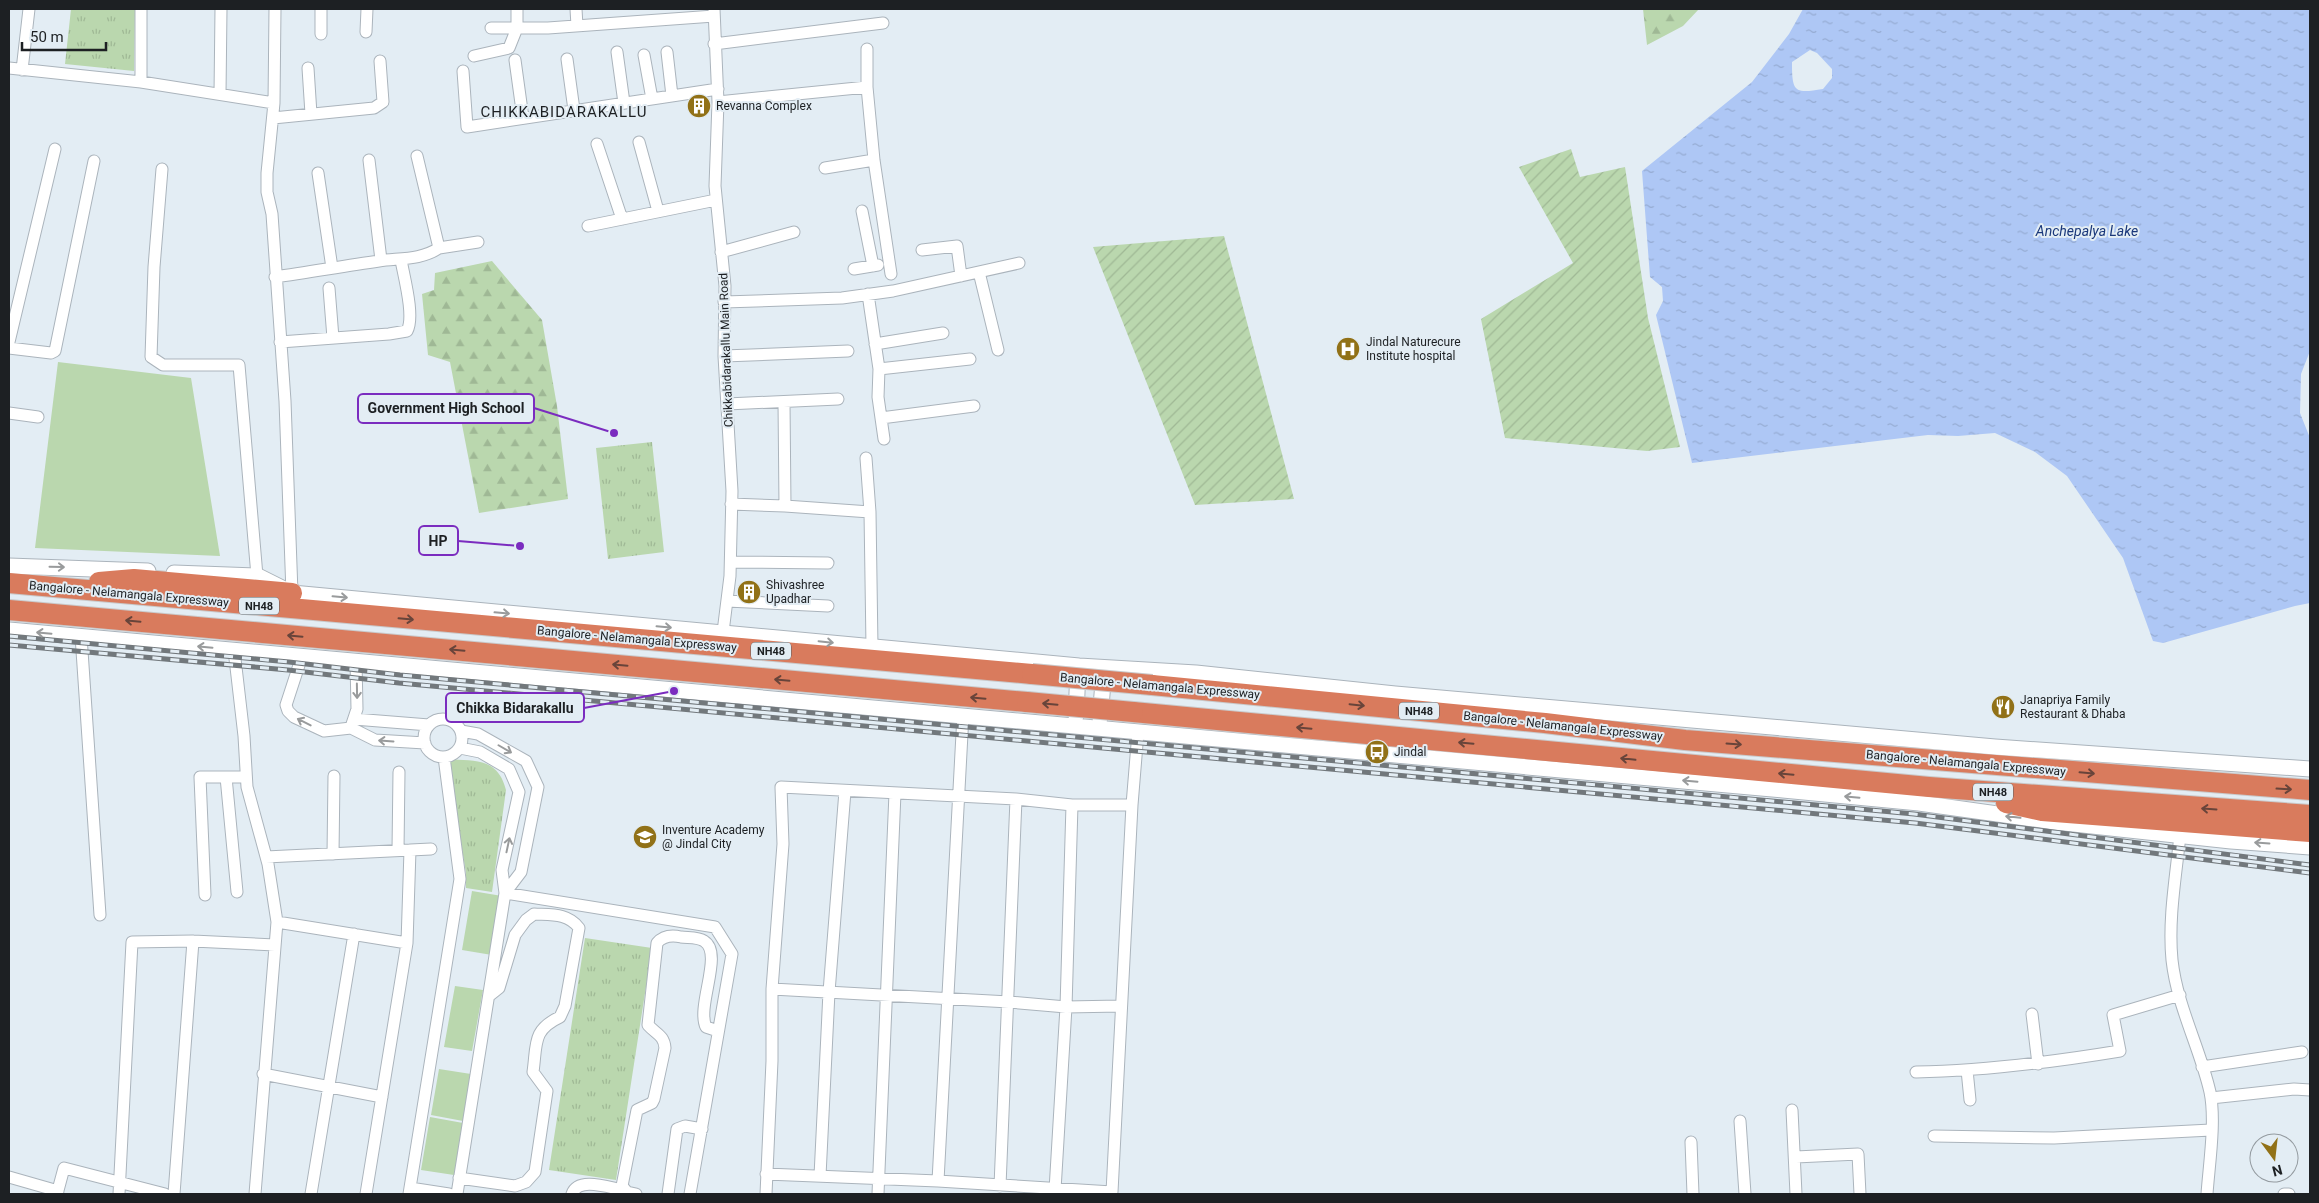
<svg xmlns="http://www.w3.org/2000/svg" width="2319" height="1203" viewBox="0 0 2319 1203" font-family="Roboto,sans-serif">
<defs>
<pattern id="forest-firs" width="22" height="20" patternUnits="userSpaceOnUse" patternTransform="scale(1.25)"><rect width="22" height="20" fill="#bad7ae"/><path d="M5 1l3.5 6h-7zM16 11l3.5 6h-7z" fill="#9fb895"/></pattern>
<pattern id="park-tufts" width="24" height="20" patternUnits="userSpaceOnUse" patternTransform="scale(1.25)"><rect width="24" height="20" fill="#bad7ae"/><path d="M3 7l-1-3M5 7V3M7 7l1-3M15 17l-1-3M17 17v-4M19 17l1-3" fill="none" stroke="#9fb895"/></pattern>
<pattern id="garden-furrows" width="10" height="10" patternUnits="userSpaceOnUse" patternTransform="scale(1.25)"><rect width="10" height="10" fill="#bad7ae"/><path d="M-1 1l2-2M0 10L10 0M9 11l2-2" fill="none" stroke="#9fb895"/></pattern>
<pattern id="water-ripples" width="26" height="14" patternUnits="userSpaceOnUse" patternTransform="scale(1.25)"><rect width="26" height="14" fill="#aec7f5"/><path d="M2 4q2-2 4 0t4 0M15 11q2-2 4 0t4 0" fill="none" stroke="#95abd2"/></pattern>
</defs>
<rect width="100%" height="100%" fill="#e3edf4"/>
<!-- grass -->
<path fill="#bad7ae" d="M58 362 191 378 220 556 35 548Z
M472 891 502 896 492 955 462 950Z
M455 986 483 990 472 1051 444 1047Z
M439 1069 471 1074 463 1121 431 1115Z
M430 1117 463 1123 454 1175 421 1170Z"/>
<!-- forest -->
<path fill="url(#forest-firs)" d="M1643 9H1699L1683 26 1647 45Z
M492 261 542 320 557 406 568 499 479 513 450 362 428 355 422 294 434 290 435 273Z"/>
<!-- park -->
<path fill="url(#park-tufts)" d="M71 9H135L134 71 65 64Z
M652 442 664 552 608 559 596 448Z
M447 759C476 761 498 758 506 790L492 892 466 888V873Z
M585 938 652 948 616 1180 549 1170Z"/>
<!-- garden -->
<path fill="url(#garden-furrows)" d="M1571 149 1580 177 1625 167 1648 318 1680 447 1647 451 1505 438 1481 319 1573 263 1519 167Z
M1224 236 1294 499 1195 505 1093 247Z"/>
<!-- water -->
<path fill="url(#water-ripples)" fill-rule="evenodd" d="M1803 9H2310V351L2301 374 2300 413 2310 438V603L2295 606 2163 643 2153 641 2123 558 2067 476 2035 452 1995 433 1958 436 1928 435 1692 463 1656 315 1663 301 1662 287 1650 277 1642 171 1752 82 1789 34ZM1810 50 1817 53 1832 69V78L1823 89C1794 94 1792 92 1792 62Z"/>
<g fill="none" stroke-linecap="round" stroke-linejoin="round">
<!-- street casing -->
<g stroke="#abb4bc" stroke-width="13">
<path id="street" d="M275 9 274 103 267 173V192L272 214 285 401 292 593
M576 9 577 26
M714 9 718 102 715 186 725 286 724 356 732 491 730 576 723 632
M491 28H517V9
M366 32 367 9
M321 34V9
M714 44 883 23
M867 49V87
M617 52 624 103
M667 52 672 96
M644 55 652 99
M474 56 509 48 517 28H548L714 16
M567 59 574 110
M515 60 523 118
M9 68 141 82 274 103
M308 68 311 114
M22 70 29 9
M463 71 467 127 718 89
M141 82V9
M220 94 221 9
M718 102 867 87 874 160 891 274
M273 118 374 108 383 102 380 61
M639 142 658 211
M597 144 622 219
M369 160 381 260
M825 168 874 160
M162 169 154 267 151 357 163 365H239L257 576
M318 173 332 268
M862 211 873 266
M588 226 716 200
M439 248 478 242
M922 250 957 246 961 276
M721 252 794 232
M854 269 878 265
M979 272 998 350
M275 277C310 272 344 266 379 261 400 258 421 260 439 248L417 156
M329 288 333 338
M868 294 879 369 878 397 884 439
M724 302 842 298 893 291 1019 263
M9 342 55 149
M280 342 389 334 407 331C415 317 404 277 401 260
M875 344 943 333
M9 348 51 353 55 351 94 161
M724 356 848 351
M879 369 970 359
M784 402 785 506
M727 404 838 399
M9 413 38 417
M881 418 974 406
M866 458 870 512
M731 504 785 506 870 512 872 647
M731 562 828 563
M727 601 828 606
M81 636 100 915
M234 650 244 736 247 787 268 864 277 922 255 1194
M302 656 286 705 288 711 294 717 324 731 351 728 375 740 425 743
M424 738a19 19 0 1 1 38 0a19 19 0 1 1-38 0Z
M354 719 429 725
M352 724 357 709 356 661
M461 731 478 734 526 761 538 787 521 872 505 893
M226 777 237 892
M2180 835C2176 876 2168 919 2172 960 2177 1006 2200 1048 2210 1092 2216 1121 2209 1165 2207 1194
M398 850 399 772
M333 854 334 776
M266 857 431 849
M505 893 715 927 732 954 690 1194
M205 895 200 777H246
M277 922 407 943
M772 989 1009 1002 1066 1007 1120 1006
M2032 1014 2038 1064
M2202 1067 2302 1052
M1967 1070 1970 1100
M1916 1072C1985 1071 2053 1062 2120 1051L2113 1015 2180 995
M263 1074 382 1097
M2211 1098 2294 1089 2310 1090
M1792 1110 1796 1194
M1740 1121 1745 1194
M1934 1136 2054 1138 2211 1130
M1691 1142 1693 1194
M1796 1157 1858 1154 1860 1194
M766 1174 938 1181 1112 1192 1132 805 1138 732
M820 1176 829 992 845 791
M9 1177 58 1191
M459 1178 515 1186 526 1182 535 1172 547 1091 533 1072C537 1044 532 1030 560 1017L565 1006 579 928C568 913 551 915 534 914L526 920 515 935 499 988 489 996
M938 1181 963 715
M1000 1186 1016 799
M410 1188 449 1194
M1055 1190 1066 1007 1072 805
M57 1194 64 1168 165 1194
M119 1194 132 942 193 941 275 945
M174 1194 193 941
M311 1194 354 934
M366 1194 407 943 410 850
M409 1194 460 879 444 757
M457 1194 505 893 502 870 519 792 509 769 480 752 460 748
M572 1194C578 1176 610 1188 623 1190
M636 1194 627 1192 622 1186 637 1110 652 1103 654 1099 665 1048C664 1035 656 1034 648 1025L657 943C663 936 672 935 681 937 688 938 698 937 704 941 724 953 696 1006 706 1027L718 1031
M668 1194 677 1129 685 1126 702 1129
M766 1194 772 1061V989L783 844 781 787 1016 799 1072 805H1132
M878 1194 895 793
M2284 1194H2289"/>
</g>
<!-- secondary casing -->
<g stroke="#abb4bc" stroke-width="17">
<path id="secondary" d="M9 566 148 571
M174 573 258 576 292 593 1079 666 1196 673 1395 694 1726 723 1995 747 2310 769
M9 630 1783 790 1919 803 2055 822 2231 841 2310 847
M1076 716 1078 669
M1100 718 1104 671"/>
</g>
<!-- highway casing -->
<g stroke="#c9c9ca" stroke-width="22">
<path id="highway" d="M99 582 134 579 292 593
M9 583 1032 674
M9 610 1027 702
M1152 685 1545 723 1685 740 2310 790
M1133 712 1929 787 2310 815
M2006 803 2042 811 2310 832"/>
</g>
<!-- street -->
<use href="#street" stroke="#fff" stroke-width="11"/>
<!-- secondary -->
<use href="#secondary" stroke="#fff" stroke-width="15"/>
<!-- highway -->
<use href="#highway" stroke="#d97b5d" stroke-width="20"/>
<!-- rail casing -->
<g stroke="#72787c" stroke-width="5">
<path id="rail" d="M9 636 289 662 400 675 1914 814 2310 865
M9 645 288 670 399 683 1915 823 2310 873"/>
</g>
<!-- rail -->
<use href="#rail" stroke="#e3edf4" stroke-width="3" stroke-dasharray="9" stroke-linecap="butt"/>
<!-- highway-bridge casing -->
<g stroke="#c9c9ca" stroke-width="22" stroke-linecap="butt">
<path id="highway-bridge" d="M1032 674 1152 685
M1027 702 1133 712"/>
</g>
<!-- highway-bridge -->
<use href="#highway-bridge" stroke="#d97b5d" stroke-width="20"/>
</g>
<!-- one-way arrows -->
<defs><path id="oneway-shaft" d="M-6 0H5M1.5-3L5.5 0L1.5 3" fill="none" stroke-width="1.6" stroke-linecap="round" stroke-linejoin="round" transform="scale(1.25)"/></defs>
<g stroke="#999b9c">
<use href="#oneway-shaft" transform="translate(57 567) rotate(1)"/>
<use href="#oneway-shaft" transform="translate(340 597) rotate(5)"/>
<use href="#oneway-shaft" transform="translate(502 613) rotate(5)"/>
<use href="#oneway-shaft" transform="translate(664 627) rotate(5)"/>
<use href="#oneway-shaft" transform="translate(44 633) rotate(-175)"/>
<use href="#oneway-shaft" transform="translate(826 642) rotate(6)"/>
<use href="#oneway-shaft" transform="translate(205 647) rotate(-175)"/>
<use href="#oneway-shaft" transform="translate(357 691) rotate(89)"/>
<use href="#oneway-shaft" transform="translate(304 722) rotate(-153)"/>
<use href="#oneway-shaft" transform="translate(386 741) rotate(-176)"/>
<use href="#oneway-shaft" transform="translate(505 749) rotate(30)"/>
<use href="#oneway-shaft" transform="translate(1690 781) rotate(-175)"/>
<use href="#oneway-shaft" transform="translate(1852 797) rotate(-175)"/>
<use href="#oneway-shaft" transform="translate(2013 817) rotate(-174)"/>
<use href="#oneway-shaft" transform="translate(2262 843) rotate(-176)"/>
<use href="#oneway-shaft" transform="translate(508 845) rotate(-78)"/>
</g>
<g stroke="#68443a">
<use href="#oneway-shaft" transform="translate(406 619) rotate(5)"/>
<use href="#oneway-shaft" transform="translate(133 621) rotate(-175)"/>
<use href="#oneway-shaft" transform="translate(295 636) rotate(-175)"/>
<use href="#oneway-shaft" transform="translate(457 650) rotate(-175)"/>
<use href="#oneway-shaft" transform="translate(620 665) rotate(-175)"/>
<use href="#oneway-shaft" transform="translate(782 680) rotate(-175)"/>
<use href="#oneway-shaft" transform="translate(978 698) rotate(-175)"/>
<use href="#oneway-shaft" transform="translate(1050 704) rotate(-175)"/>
<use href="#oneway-shaft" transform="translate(1357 705) rotate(6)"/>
<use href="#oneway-shaft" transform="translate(1304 728) rotate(-175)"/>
<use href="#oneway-shaft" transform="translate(1466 743) rotate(-175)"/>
<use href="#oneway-shaft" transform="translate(1734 744) rotate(4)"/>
<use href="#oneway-shaft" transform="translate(1628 759) rotate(-174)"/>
<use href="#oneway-shaft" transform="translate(2087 773) rotate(5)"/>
<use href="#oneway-shaft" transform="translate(1786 774) rotate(-175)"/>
<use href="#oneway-shaft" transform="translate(2284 789) rotate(3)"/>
<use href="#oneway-shaft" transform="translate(2209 809) rotate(-176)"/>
</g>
<!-- icons -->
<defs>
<g id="building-disc" transform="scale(1.25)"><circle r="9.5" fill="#917117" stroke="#e3edf4"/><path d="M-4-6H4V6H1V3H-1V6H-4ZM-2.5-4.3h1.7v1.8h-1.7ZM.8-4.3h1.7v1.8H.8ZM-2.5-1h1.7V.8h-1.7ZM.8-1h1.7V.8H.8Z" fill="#fff"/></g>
<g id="hospital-disc" transform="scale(1.25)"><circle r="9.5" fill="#917117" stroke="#e3edf4"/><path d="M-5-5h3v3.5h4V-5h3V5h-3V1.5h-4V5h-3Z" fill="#fff"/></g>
<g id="restaurant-disc" transform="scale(1.25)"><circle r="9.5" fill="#917117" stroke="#e3edf4"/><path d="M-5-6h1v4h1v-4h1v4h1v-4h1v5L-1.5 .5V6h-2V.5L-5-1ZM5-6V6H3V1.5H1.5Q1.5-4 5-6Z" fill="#fff"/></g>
<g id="bus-disc" transform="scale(1.25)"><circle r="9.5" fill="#917117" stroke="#e3edf4"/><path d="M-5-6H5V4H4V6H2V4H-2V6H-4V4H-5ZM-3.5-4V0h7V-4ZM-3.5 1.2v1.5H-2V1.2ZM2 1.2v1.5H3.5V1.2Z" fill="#fff"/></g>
<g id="school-disc" transform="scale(1.25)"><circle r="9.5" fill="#917117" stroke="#e3edf4"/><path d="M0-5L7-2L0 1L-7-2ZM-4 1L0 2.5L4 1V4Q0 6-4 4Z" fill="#fff"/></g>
</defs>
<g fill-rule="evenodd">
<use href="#building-disc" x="699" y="106"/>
<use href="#hospital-disc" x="1348" y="349"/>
<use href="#building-disc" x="749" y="592"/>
<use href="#restaurant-disc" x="2003" y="707"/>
<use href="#bus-disc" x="1377" y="752"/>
<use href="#school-disc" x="645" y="837"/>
</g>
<g text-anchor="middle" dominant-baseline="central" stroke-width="4" stroke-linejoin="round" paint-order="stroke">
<!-- shield labels -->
<g fill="#e3edf4" stroke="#585e62" stroke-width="1">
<rect x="239" y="597.5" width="40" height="17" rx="4"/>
<rect x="751" y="642.5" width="40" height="17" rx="4"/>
<rect x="1399" y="702.5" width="40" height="17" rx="4"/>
<rect x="1973" y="783.5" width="40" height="17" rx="4"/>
</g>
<g font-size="11" font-weight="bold" fill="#1d2023">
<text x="259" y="606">NH48</text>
<text x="771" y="651">NH48</text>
<text x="1419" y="711">NH48</text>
<text x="1993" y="792">NH48</text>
</g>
<!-- poi labels -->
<g font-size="12" fill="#1d2023" stroke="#e3edf4" text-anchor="start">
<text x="716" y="106">Revanna Complex</text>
<text x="1366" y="342">Jindal Naturecure<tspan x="1366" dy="14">Institute hospital</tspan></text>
<text x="766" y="585">Shivashree<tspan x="766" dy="14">Upadhar</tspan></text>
<text x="2020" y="700">Janapriya Family<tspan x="2020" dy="14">Restaurant &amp; Dhaba</tspan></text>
<text x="1394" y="752">Jindal</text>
<text x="662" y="830">Inventure Academy<tspan x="662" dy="14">@ Jindal City</tspan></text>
</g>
<!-- street labels -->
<g font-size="12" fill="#1d2023" stroke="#e3edf4">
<text transform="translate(726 350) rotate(-92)">Chikkabidarakallu Main Road</text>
<text transform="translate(129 594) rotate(5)">Bangalore - Nelamangala Expressway</text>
<text transform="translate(637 639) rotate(5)">Bangalore - Nelamangala Expressway</text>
<text transform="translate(1160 686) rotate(5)">Bangalore - Nelamangala Expressway</text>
<text transform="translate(1563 726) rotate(6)">Bangalore - Nelamangala Expressway</text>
<text transform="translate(1966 763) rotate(5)">Bangalore - Nelamangala Expressway</text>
</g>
<!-- water labels -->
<g font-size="14" font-style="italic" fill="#19377a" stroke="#e3edf4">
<text x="2087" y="231">Anchepalya Lake</text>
</g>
<!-- quarter labels -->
<g font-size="15" letter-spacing="1" fill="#1d2023" stroke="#e3edf4">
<text x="564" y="112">CHIKKABIDARAKALLU</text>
</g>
</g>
<!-- callouts -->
<path fill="none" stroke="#7b2cbf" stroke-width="2" d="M614 433L534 408M520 546L458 541M674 691L584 708"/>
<g fill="#7b2cbf" stroke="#e3edf4" stroke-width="2">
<circle cx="614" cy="433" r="5"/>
<circle cx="520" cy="546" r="5"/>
<circle cx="674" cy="691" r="5"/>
</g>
<g fill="#e3edf4" stroke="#7b2cbf" stroke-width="2">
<rect x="358" y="394" width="176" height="29" rx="5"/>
<rect x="419" y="526" width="39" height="29" rx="5"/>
<rect x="446" y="693" width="138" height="29" rx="5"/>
</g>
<g font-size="14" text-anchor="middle" font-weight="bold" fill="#1d2023">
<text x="446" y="413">Government High School</text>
<text x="438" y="546">HP</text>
<text x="515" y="713">Chikka Bidarakallu</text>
</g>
<!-- border -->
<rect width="2319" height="1203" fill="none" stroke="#1d2023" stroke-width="20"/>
<!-- north arrow -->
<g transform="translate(2274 1158) rotate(165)"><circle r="24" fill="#e3edf4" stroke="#949ba0"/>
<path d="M0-4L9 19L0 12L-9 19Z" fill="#917117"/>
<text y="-8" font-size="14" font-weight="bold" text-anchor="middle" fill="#1d2023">N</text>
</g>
<!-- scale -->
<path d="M22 42v8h84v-8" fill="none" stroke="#1d2023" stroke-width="2.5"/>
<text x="30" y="42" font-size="15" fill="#1d2023" stroke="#e3edf4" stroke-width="4" paint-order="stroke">50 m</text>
</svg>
